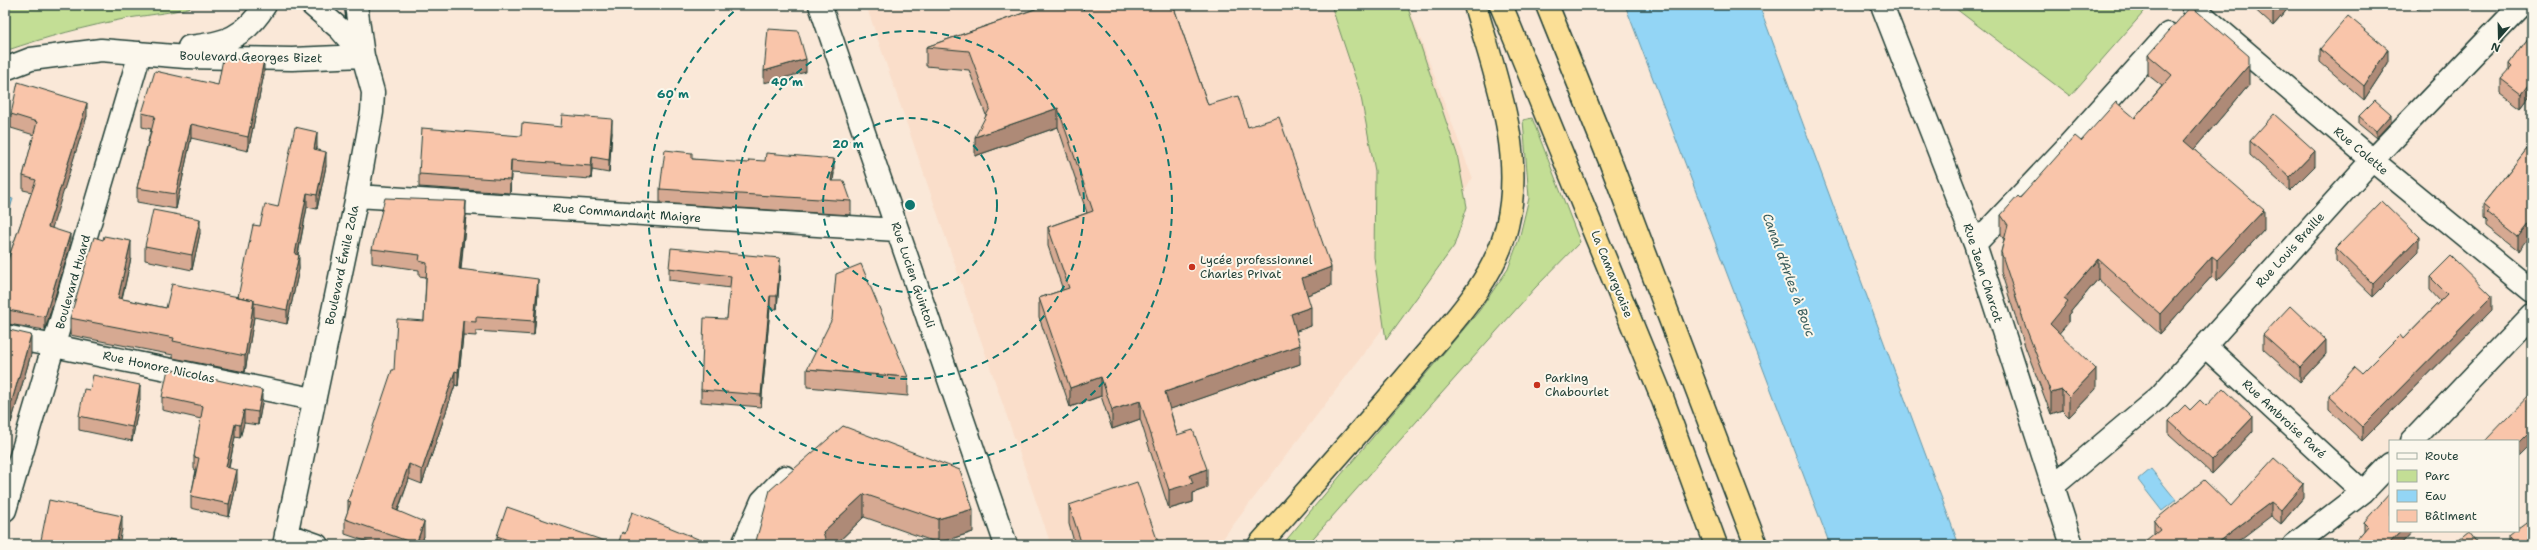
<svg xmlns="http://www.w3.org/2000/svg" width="2537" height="550" viewBox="0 0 2537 550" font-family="'Shantell Sans',sans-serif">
<rect width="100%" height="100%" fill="#fae8d8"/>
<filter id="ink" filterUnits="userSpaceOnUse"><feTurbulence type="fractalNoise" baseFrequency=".025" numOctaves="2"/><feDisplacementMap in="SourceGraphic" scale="8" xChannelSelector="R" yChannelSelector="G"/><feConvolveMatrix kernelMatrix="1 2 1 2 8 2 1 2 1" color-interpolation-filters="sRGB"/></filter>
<g filter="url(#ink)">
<!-- built -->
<path fill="#fadeca" d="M866 5H1408L1472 177 1419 281 1218 545H1051Z"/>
<!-- green -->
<path fill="#c3de95" stroke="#718e64" d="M16 5H198C173 13 154 14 129 18 87 26 46 37 5 51V10Z
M1331 5H1407L1457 154 1467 207 1454 246 1386 340 1374 257 1375 171 1360 92Z
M1951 5H2150L2070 96Z
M1532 118 1580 242 1535 288 1307 545H1282L1479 311 1508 269 1519 239 1529 198 1523 120Z"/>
<!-- water -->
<path fill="#93d5f5" stroke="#6598a8" d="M1625 5H1759L1959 545H1830Z
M5 197 13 199 7 218H5Z
M2151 469 2176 500 2162 511 2138 480Z"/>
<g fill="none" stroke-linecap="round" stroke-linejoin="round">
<!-- minor casing -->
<g stroke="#1f3d34" stroke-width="25">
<path id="minor" d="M356 5 363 56
M820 5 1006 545
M1882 5 1975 244 2072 545
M2193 7 2372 160 2532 291
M189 47C225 43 245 38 265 5
M5 69 31 59 101 50 186 57 292 59 363 56
M357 196 897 230
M1975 244 2064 150 2168 34
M5 336 313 399
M2205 346 2363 492
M2412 441 2532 315
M2052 487 2159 397 2372 160 2521 5
M5 510 140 53
M286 534 317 545
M284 545 357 196 372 112 373 92 363 56 340 29 312 5
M743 545 762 501 785 477
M2294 545 2363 492 2390 464"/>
</g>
<!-- highway casing -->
<g stroke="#1f3d34" stroke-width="25">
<path id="highway" d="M1501 5 1663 400 1716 545
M1547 5 1610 161 1756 545
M1259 545C1311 486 1364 428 1414 368 1450 325 1494 282 1507 226 1525 151 1495 76 1475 5"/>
</g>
<!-- minor -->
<use href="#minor" stroke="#fbf7ec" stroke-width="22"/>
<!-- highway -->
<use href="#highway" stroke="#fbdf96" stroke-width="22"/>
</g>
<!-- wall -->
<path fill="#d6a992" stroke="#1f3d34" d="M1033 5H1173L1208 105 1248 127 1331 286 1307 295 1311 326 1296 331 1300 364 1170 409 1177 435 1207 488 1193 493V502L1169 509 1140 419 1112 429 1101 396 1070 407 1039 317V298L1063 290 1048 246V227L1087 213 1058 127 975 156 986 115 969 70 926 66V47L1035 9Z
M2250 5H2291L2273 26Z
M2414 5H2423L2418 9Z
M2532 33V96L2531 95 2521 108 2501 93V79L2509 71V64Z
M2320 49 2388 63 2364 100 2320 62Z
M2148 55 2249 85 2194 149 2264 230 2217 281 2212 276 2160 334 2098 279 2068 315V323L2059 333 2096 389 2069 417 2062 410 2051 414 2026 349 2001 272V252L2004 240 2001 235V215L2081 141 2135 118 2162 86 2148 75Z
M264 74 248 151 191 138 176 209 137 202V188L151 129 142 127V113L218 85Z
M11 114 87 116 51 228 70 247 45 330 8 324 6 265 32 192 23 190V176L34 135 11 128Z
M2359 116 2391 122 2376 138 2359 124Z
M612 132 609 173 592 170 591 179 511 173 510 193 419 187V174L521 136Z
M2250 141 2315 166 2290 191 2250 155Z
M317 147V150L326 166 317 209 307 207 298 255 299 269 287 324 254 317 245 372 173 358V355L70 335V318L131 258 122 299 166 308 238 297 260 226 278 207Z
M2527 149 2518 251 2486 226V221L2483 218V204Z
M692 159 834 173 833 181 851 201V215L660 203V189Z
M466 215 461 270 538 294 534 335 476 331V336L463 335 458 386 455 385 422 484 409 479 398 511 424 536 421 545H377L345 534V519L348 511V501L394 370 424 321 426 277 419 276V270L372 263V249Z
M200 233 192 270 145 260V246Z
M2336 248 2419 251 2373 297 2336 261Z
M669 268 780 270 777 309 770 308 761 407 701 402V390L727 319 730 288 669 280Z
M2430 277 2492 310 2362 441 2329 410V396L2362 373 2403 339 2440 301 2430 290Z
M5 329 31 354 11 423 5 422Z
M2263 335 2326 354 2300 382 2263 349Z
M807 369 908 377V396L807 387Z
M162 397 262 403 258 425 244 423 240 438 235 437 229 468 237 482 229 517 191 508V496L196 470 194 469V457L201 419 162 410Z
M140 399 132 441 79 430V416Z
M2206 406 2253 431 2212 474 2169 435V421L2190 410Z
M843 426 973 532 938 543 864 517 835 545H756V541Z
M2303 498 2281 524 2271 516 2154 534V521L2231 506Z
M1069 505 1159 545H1075L1069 524Z
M2364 522 2413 531 2400 545H2352L2364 531Z
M497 536 616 545H497Z
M2509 536 2532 545H2510L2509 543Z"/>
<!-- shaded-wall -->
<path fill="#ae8a77" stroke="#1f3d34" d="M2279 5H2291L2273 26V11Z
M2418 5H2423L2418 9Z
M2388 49V63L2364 100V86Z
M806 59V72L764 83V71Z
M264 60V74L248 151V137Z
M2249 65V85L2184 161V141Z
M2531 81V95L2521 108V94Z
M87 103V116L48 241V227Z
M1058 108V127L975 156V137Z
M2391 114V122L2376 138V131Z
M612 119V132L609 173V160Z
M191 124V138L176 209V194Z
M317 132V147L314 163V149Z
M2315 151V166L2290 191V177Z
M326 152V166L317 209V195Z
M592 157V170L591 179V166Z
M834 159V173L831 194V181Z
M511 160V173L510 193V180Z
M307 193V207L295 268V254Z
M466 201V215L459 284V269Z
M2264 210V230L2217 281V260Z
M200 219V233L192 270V255Z
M2532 219V233L2518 251V237Z
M70 234V247L45 330V317Z
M2419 237V251L2373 297V284Z
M131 241V258L118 315V298Z
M299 255V269L287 324V310Z
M2212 256V276L2160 334V314Z
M780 258V270L777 309V296Z
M2098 259V279L2068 315V323L2050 344V324L2064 299Z
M1331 267V286L1302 297V278Z
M538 279V294L534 335V321Z
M770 296V308L761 407V395Z
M2492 296V310L2362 441V427Z
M254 300V317L245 372V356Z
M1311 307V326L1291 333V314Z
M8 310V324H5V311Z
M463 321V335L458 386V372Z
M31 335V354L11 423V404Z
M2326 340V354L2300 382V368Z
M1300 345V364L1165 411V392Z
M2096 369V389L2069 417V397Z
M455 371V385L422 484V470Z
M1101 377V396L1070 407V388Z
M140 385V399L132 441V427Z
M262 390V403L258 425V412Z
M2062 390V410L2051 414V393Z
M1140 401V419L1112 429V410Z
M244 410V423L240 438V425Z
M2253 417V431L2212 474V460Z
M235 424V437L226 480V467Z
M2532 429V443L2518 457V443Z
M409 464V479L393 523V509Z
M1207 469V488L1193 493V502L1169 509V490L1190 475Z
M237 470V482L229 517V504Z
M2303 484V498L2281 524V510Z
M864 494V517L835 545H823V532Z
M2271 502V516L2233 545H2214Z
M973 509V532L938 543V519Z
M122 516V529L119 545H116Z
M424 522V536L421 545H416Z
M2401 531H2413L2400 545H2388Z"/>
<!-- building -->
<path fill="#f9c5aa" stroke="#1f3d34" d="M1040 5H1173L1208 105 1238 96 1248 127 1279 117 1331 267 1302 278 1311 307 1291 314 1300 345 1165 392 1177 435 1193 430 1207 469 1190 475 1193 483 1169 490 1140 401 1112 410 1101 377 1070 388 1039 298 1069 288 1048 227 1093 211 1058 108 975 137 990 108 969 51 926 47 1041 7Z
M2266 5H2279L2273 11Z
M2191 6 2249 56V65L2184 141 2264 210 2217 260 2212 256 2160 314 2098 259 2064 299 2068 302 2050 324 2096 369 2069 397 2062 390 2051 393 2026 328 2001 252 2008 225 2001 215 2018 196 2020 198 2075 136 2081 141 2116 102 2135 118 2172 75 2148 55Z
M2348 16 2388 49 2364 86 2320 49Z
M768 29 798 31 806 59 764 71Z
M2532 33V82L2531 81 2521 94 2501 79 2512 67 2509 64Z
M223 59 264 60 248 137 191 124 176 194 137 188 155 116 142 113 155 71 218 85Z
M18 82 87 103 48 227 70 234 45 317 8 310 5 311V264L6 265 36 180 23 176 37 122 11 114Z
M2375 100 2391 114 2376 131 2359 116Z
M2274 114 2315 151 2290 177 2250 141Z
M562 115 612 119 609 160 592 157 591 166 511 160 510 180 419 174 422 128 521 136 522 123 561 127Z
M295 127 317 132 314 149 326 152 317 195 307 193 295 254 299 255 287 310 254 303V300L238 297 253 225 260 226 265 204 278 207Z
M2527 149 2532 152V219L2518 237 2486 212 2489 209 2483 204Z
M665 150 692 153V159L748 163 749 160 765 161 766 153 834 159 831 181H844L851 201 660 189Z
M385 198 466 201 459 269 538 279 534 321 476 317V322L463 321 458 372 455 371 422 470 409 464 393 509 424 522 416 544 345 519 351 502 348 501 392 370H394L397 319 424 321 427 263 419 261 420 255 372 249Z
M2382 201 2419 237 2373 284 2336 248Z
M153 210 200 219 192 255 145 246Z
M104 236 131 241 118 298 166 308 172 284 254 300 245 356 173 341 174 338 70 318 94 237 103 240Z
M671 248 780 258 777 296H770L761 395 701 390 704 318 727 319 731 276 669 268Z
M2451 256 2492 296 2362 427 2329 396 2355 367 2362 373 2400 335 2403 339 2447 294 2430 277Z
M861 264 908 377 807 369 832 319 836 274Z
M2290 306 2326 340 2300 368 2263 335Z
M5 329 31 335 11 404 5 402Z
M168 369 262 390 258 412 244 410 240 425 235 424 226 467 237 470 229 504 191 496 199 458 194 457 203 406 162 397Z
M93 375 140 385 132 427 79 416 84 389 90 390Z
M2223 388 2253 417 2212 460 2169 421 2185 405 2190 410 2200 400 2206 406Z
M2532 392V429L2518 443V441H2485Z
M843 426 960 470 973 509 938 519 864 494 823 532 827 545H757L756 541 770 490Z
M2274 458 2303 484 2281 510 2271 502 2214 545H2140L2160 529 2154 521 2204 480 2231 506Z
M1137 482 1159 545H1082L1069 505Z
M2390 493V531H2401L2388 545H2352L2368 526 2364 522Z
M49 500 122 516 116 545H40Z
M507 507 616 545H521L497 536Z
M632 512 703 541 701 545H618L622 532 625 534Z
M2529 520 2532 522V545H2518L2509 536 2515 531H2518V528Z
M2469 532 2479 545H2453Z
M169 539 197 545H167Z"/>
</g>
<!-- distance rings -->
<g fill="none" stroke="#0f766e" stroke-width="2" stroke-dasharray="7 5">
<circle cx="910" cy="205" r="87"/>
<circle cx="910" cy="205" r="174"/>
<path d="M1080 6A262 262 0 1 1 740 6"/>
</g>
<!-- markers -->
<g fill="#c8321e" stroke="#fbf7ec" stroke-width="1.5">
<circle cx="1192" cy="267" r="4"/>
<circle cx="1537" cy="385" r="4"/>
</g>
<g text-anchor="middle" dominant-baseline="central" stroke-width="4" stroke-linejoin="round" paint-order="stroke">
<!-- street labels -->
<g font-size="12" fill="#1f3d34" stroke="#fbf7ec">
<text transform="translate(251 57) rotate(1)">Boulevard Georges Bizet</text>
<text transform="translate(2361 151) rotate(40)">Rue Colette</text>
<text transform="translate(627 213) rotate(4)">Rue Commandant Maigre</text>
<text transform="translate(2290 250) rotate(-48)">Rue Louis Braille</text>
<text transform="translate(342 265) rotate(-78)">Boulevard Émile Zola</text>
<text transform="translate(1983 273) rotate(72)">Rue Jean Charcot</text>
<text transform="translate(1612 274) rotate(68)">La Camarguaise</text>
<text transform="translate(913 275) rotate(71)">Rue Lucien Guintoli</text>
<text transform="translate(73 282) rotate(-74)">Boulevard Huard</text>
<text transform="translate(159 367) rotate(12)">Rue Honore Nicolas</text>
<text transform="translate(2284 419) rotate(43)">Rue Ambroise Paré</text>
</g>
<!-- poi labels -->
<g font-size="12" fill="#1f3d34" stroke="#fbf7ec" text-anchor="start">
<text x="1200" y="260">Lycée professionnel<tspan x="1200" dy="14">Charles Privat</tspan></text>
<text x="1545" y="378">Parking<tspan x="1545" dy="14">Chabourlet</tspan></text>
</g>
<!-- water labels -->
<g font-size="13" font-style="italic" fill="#365b5b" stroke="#fbf7ec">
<text transform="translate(1789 275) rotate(70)">Canal d'Arles à Bouc</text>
</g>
</g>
<circle cx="910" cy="205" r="6" fill="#0f766e" stroke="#fbf7ec" stroke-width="2"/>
<g font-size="12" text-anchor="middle" font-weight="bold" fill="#0f766e" stroke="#fbf7ec" stroke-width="4" stroke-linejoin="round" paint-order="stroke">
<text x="787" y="86">40 m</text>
<text x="673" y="98">60 m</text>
<text x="848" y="148">20 m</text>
</g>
<!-- margin -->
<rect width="2537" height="550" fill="none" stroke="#fbf7ec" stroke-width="20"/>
<rect x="10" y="10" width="2517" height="530" fill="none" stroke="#1f3d34" stroke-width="1.5" filter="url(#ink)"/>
<!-- legend -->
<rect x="2389" y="440" width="130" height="92" fill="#fbf7ec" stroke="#a3ada2"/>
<rect x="2397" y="453" width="20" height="6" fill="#fbf7ec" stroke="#a3ada2"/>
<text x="2425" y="460" font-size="12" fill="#1f3d34">Route</text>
<rect x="2397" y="470" width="20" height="12" fill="#c3de95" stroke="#a3ada2"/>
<text x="2425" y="480" font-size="12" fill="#1f3d34">Parc</text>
<rect x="2397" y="490" width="20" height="12" fill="#93d5f5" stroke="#a3ada2"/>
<text x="2425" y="500" font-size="12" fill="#1f3d34">Eau</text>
<rect x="2397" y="510" width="20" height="12" fill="#f9c5aa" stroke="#a3ada2"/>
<text x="2425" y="520" font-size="12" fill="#1f3d34">Bâtiment</text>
<!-- north arrow -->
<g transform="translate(2499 38) rotate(200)" stroke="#fbf7ec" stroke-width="3" paint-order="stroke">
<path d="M0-3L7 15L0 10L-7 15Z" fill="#1f3d34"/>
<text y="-6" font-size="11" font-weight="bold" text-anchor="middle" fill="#1f3d34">N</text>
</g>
</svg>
